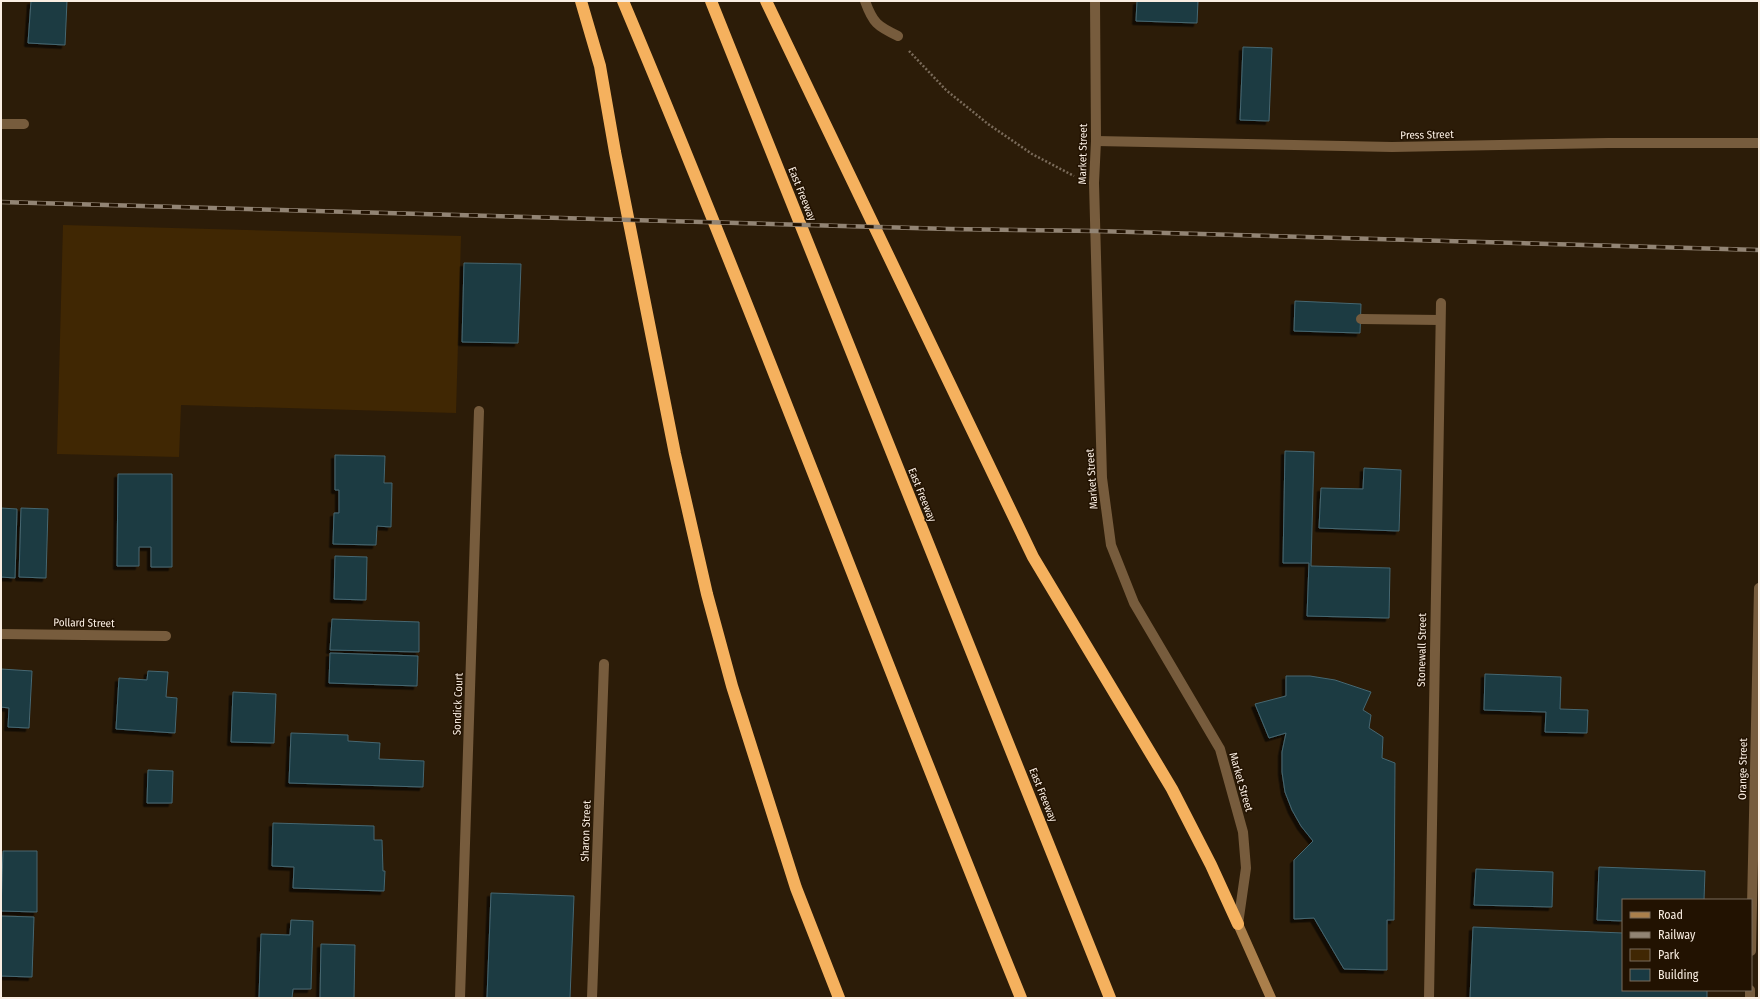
<svg xmlns="http://www.w3.org/2000/svg" width="1760" height="999" viewBox="0 0 1760 999" font-family="'Fira Sans Condensed',sans-serif">
<defs>
<filter id="shadow"><feDropShadow dx="-3.5" dy="3.5" stdDeviation="0" flood-color="#0009"/></filter>
</defs>
<rect width="100%" height="100%" fill="#2c1c08"/>
<!-- green -->
<path fill="#402703" d="M63 225 461 236 456 413 181 405 179 457 57 454Z"/>
<!-- building -->
<path fill="#1a3a43" stroke="#466771" filter="url(#shadow)" d="M31 1H67L65 45 28 43Z
M1137 1H1198L1197 23 1136 21Z
M1243 47 1272 48 1269 121 1240 120Z
M464 263 521 264 518 343 462 342Z
M1295 301 1361 304 1360 333 1294 331Z
M1285 451 1314 452 1311 566 1390 568 1389 618 1307 616 1309 563H1283Z
M335 455 385 456 384 483H392L391 527 377 526 376 545 333 544 334 513H339V490H335Z
M1364 468 1401 470 1399 531 1319 528 1321 488 1363 489Z
M118 474H172V567H151V547H139V566H117Z
M1 508 17 509 15 578 1 577Z
M21 508 48 509 46 578 19 577Z
M335 556 367 557 366 600 334 599Z
M332 619 419 622V652L330 650Z
M330 653 418 656 417 686 329 683Z
M1 669 32 671 29 728 8 727 9 708 1 707Z
M148 671 168 672 166 697 177 698 175 733 116 729 119 678 147 680Z
M1485 674 1561 677 1560 709 1588 710 1587 733 1545 732 1546 712 1484 710Z
M1286 676H1310L1335 680 1371 692 1363 710 1371 715 1369 728 1383 737 1382 758 1395 763 1394 920H1387V970L1344 969 1314 918 1294 919V860L1313 841 1301 826 1292 810 1285 792 1282 772V752L1286 733 1269 738 1255 704 1286 696Z
M233 692 276 694 274 743 231 742Z
M291 733 348 735V741L380 743 379 759 424 761 423 787 289 783Z
M148 770 173 771 172 803H147Z
M273 823 374 826V840H382L383 871H385L384 891 293 888 294 867 272 866Z
M3 851H37V912L1 911Z
M1599 867 1705 871 1704 900H1623V921L1597 920Z
M1476 869 1553 872 1552 907 1474 905Z
M491 893 574 896 570 998H487Z
M1 916 34 917 32 977 1 976Z
M291 920 313 921 311 989H293L292 998H259L261 934 290 935Z
M1473 927 1623 933V990H1707V998H1470Z
M321 944 355 945 354 998H320Z"/>
<g fill="none" stroke-linecap="round" stroke-linejoin="round">
<!-- path -->
<path stroke="#7a6b5a" stroke-width="2.5" stroke-dasharray="2 2" stroke-linecap="butt" d="M909 51 946 90 988 124 1032 154 1074 176"/>
<!-- service -->
<path stroke="#775c3d" stroke-width="10" d="M1361 319 1440 320"/>
<!-- minor -->
<path stroke="#775c3d" stroke-width="10" d="M865 1C873 23 877 26 898 36
M1 124H24
M1096 141 1392 147 1608 143H1759
M1 634 166 636
M1751 951 1759 588
M460 998 479 411
M592 998 604 664
M1429 998 1441 303
M1750 998V990"/>
<!-- tertiary -->
<path stroke="#775c3d" stroke-width="10" d="M1095 1 1096 141 1094 183 1102 478 1111 545 1134 603 1220 749 1243 832 1246 868 1238 924"/>
<!-- secondary -->
<path stroke="#aa7f4b" stroke-width="10" d="M1238 924 1271 998"/>
<!-- motorway -->
<path stroke="#f5b15e" stroke-width="12" d="M581 1 600 66 615 152 675 454 707 594 732 686 796 888 839 998
M623 1C762 331 886 667 1021 998
M711 1 1110 998
M766 1 1033 557 1172 789 1211 865 1238 924"/>
<!-- rail casing -->
<g stroke="#928474" stroke-width="4.5">
<path id="rail" d="M1 202 950 229 1096 231 1759 250"/>
</g>
<!-- rail -->
<use href="#rail" stroke="#221201" stroke-width="3" stroke-dasharray="9" stroke-linecap="butt"/>
</g>
<g text-anchor="middle" dominant-baseline="central" stroke-width="3" stroke-linejoin="round" paint-order="stroke">
<!-- street labels -->
<g font-size="11" fill="#faeee2" stroke="#221201">
<text transform="translate(1427 135) rotate(-1)">Press Street</text>
<text transform="translate(1083 154) rotate(-89)">Market Street</text>
<text transform="translate(802 194) rotate(68)">East Freeway</text>
<text transform="translate(1092 479) rotate(-94)">Market Street</text>
<text transform="translate(922 495) rotate(68)">East Freeway</text>
<text transform="translate(84 623) rotate(1)">Pollard Street</text>
<text transform="translate(1422 650) rotate(-89)">Stonewall Street</text>
<text transform="translate(458 704) rotate(-88)">Sondick Court</text>
<text transform="translate(1743 769) rotate(-89)">Orange Street</text>
<text transform="translate(1241 782) rotate(74)">Market Street</text>
<text transform="translate(1043 795) rotate(68)">East Freeway</text>
<text transform="translate(586 831) rotate(-88)">Sharon Street</text>
</g>
</g>
<!-- border -->
<rect width="1760" height="999" fill="none" stroke="#faeee2" stroke-width="4"/>
<!-- legend -->
<rect x="1622" y="899" width="130" height="92" fill="#221201" stroke="#786a5b"/>
<rect x="1630" y="912" width="20" height="6" fill="#aa7f4b" stroke="#786a5b"/>
<text x="1658" y="919" font-size="12" fill="#faeee2">Road</text>
<rect x="1630" y="932" width="20" height="6" fill="#928474" stroke="#786a5b"/>
<text x="1658" y="939" font-size="12" fill="#faeee2">Railway</text>
<rect x="1630" y="949" width="20" height="12" fill="#402703" stroke="#786a5b"/>
<text x="1658" y="959" font-size="12" fill="#faeee2">Park</text>
<rect x="1630" y="969" width="20" height="12" fill="#1a3a43" stroke="#786a5b"/>
<text x="1658" y="979" font-size="12" fill="#faeee2">Building</text>
</svg>
